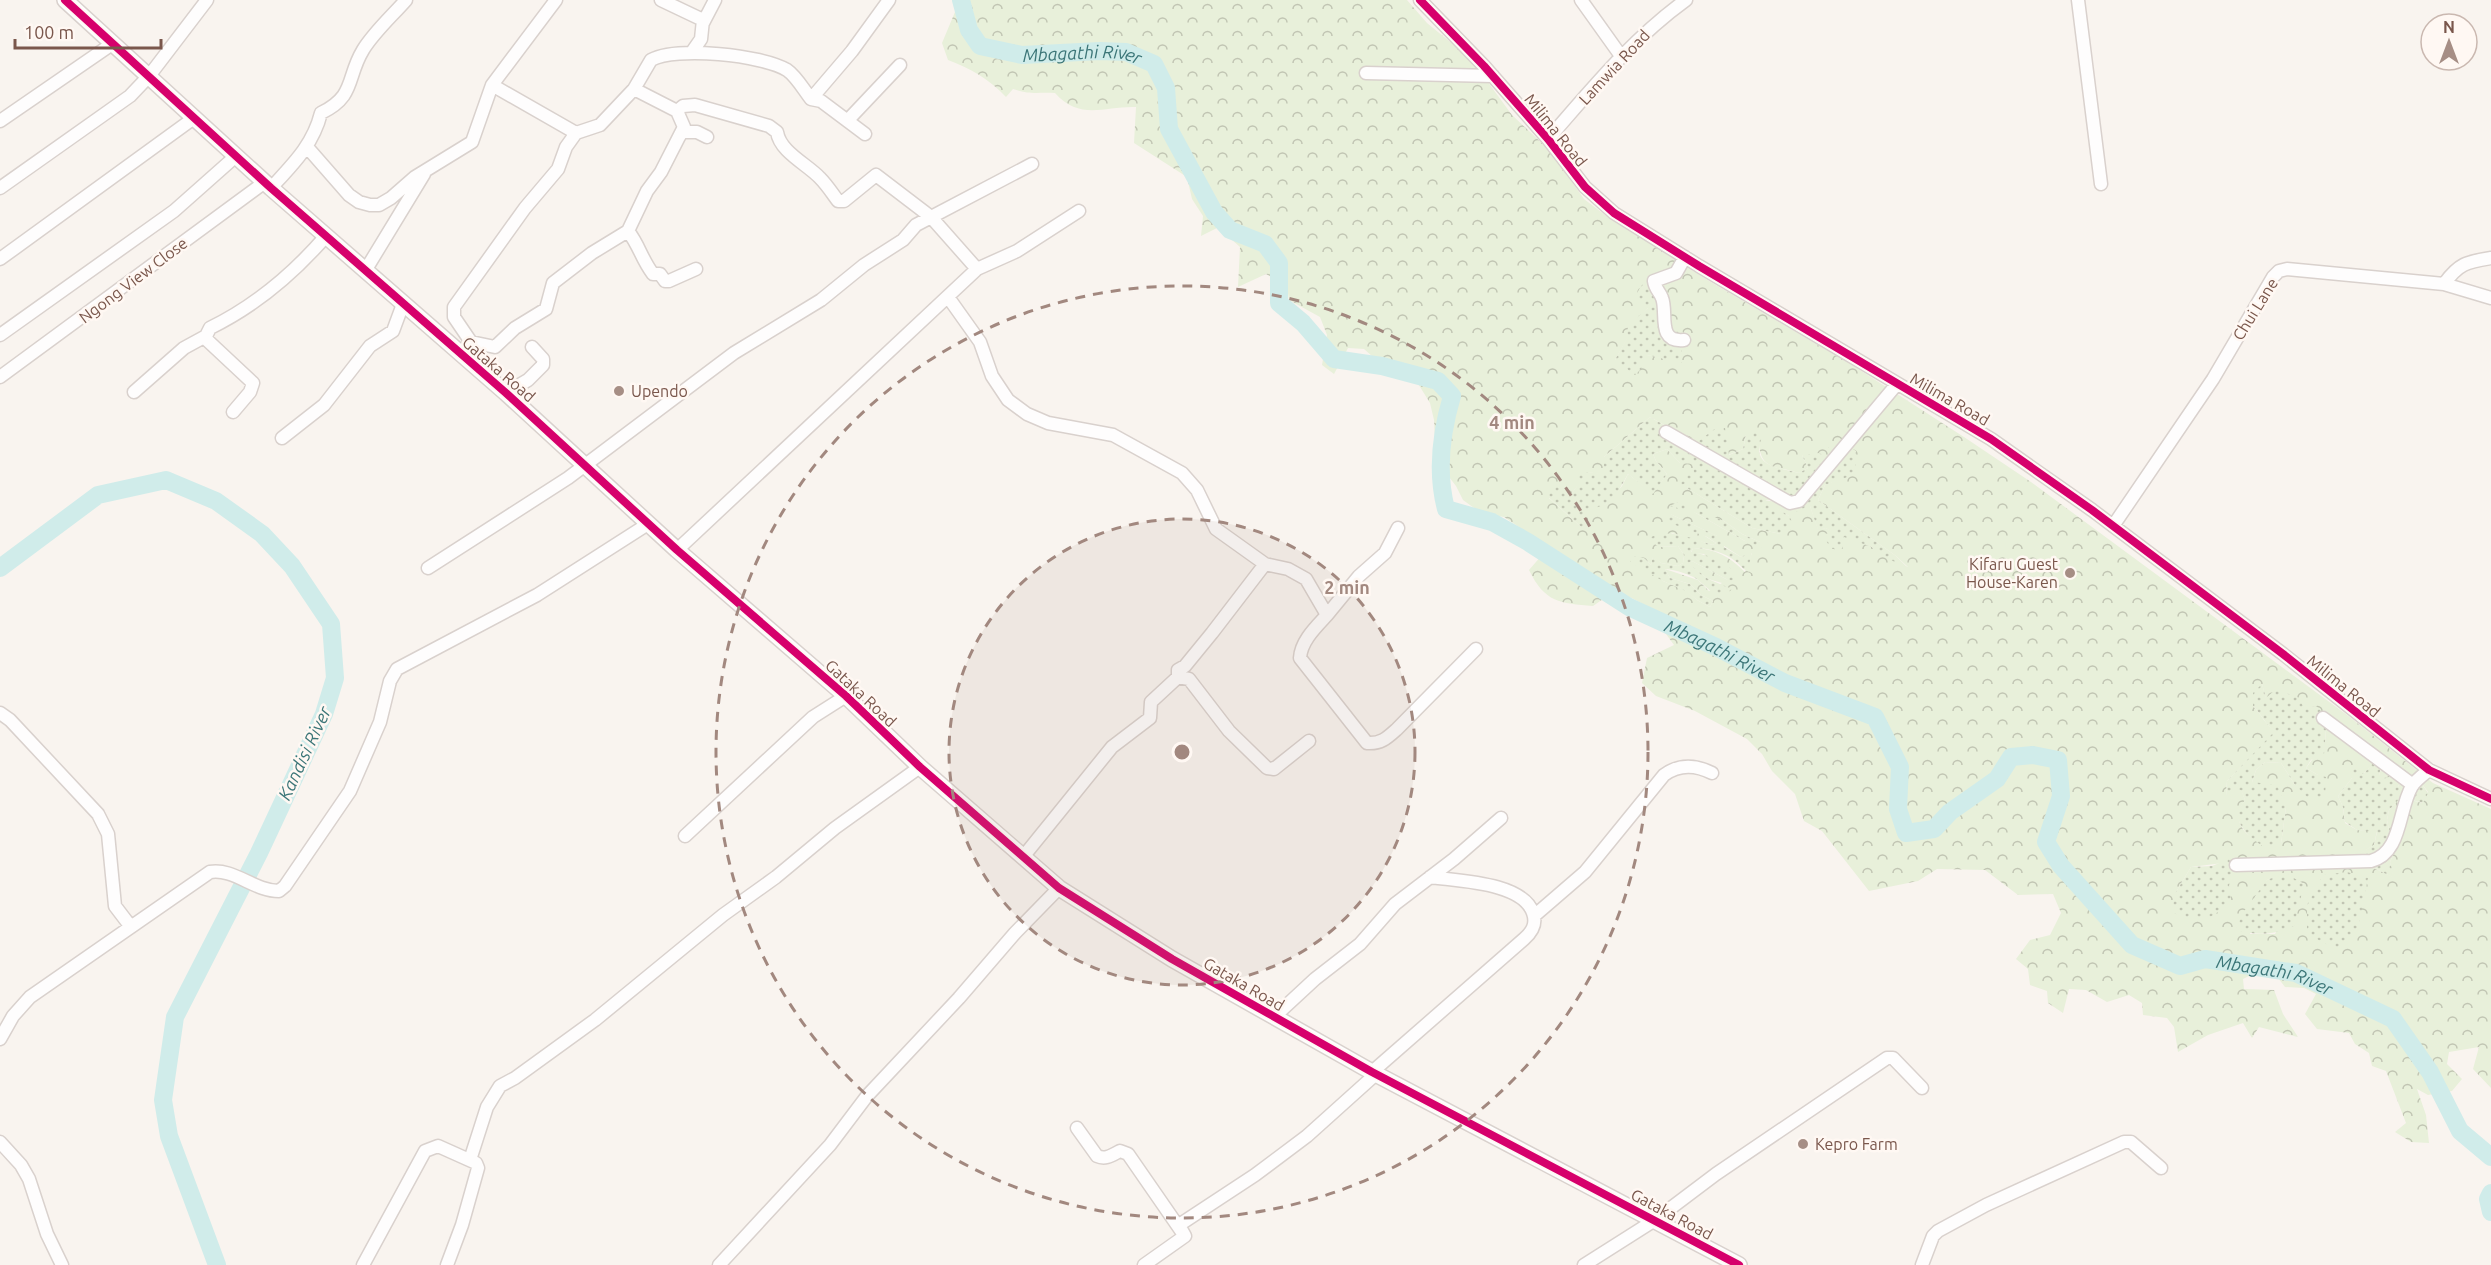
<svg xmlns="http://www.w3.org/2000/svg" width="2491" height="1265" viewBox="0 0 2491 1265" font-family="Ubuntu,sans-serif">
<defs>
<pattern id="forest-crowns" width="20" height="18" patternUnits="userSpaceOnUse" patternTransform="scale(1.5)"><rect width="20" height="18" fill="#e8f0da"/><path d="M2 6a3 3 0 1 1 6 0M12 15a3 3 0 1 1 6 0" fill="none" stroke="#c1c5b3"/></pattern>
<pattern id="park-dots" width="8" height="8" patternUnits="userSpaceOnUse" patternTransform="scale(1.5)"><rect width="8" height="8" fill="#e8f0da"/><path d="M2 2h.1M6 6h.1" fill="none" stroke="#c1c5b3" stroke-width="1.8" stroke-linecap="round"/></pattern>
</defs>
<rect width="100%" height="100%" fill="#f9f4ef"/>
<!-- forest -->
<path fill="url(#forest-crowns)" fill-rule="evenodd" d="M960 0H1407L1427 23 1471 59 1512 115 1550 151 1584 199 1605 215 1709 281 1852 365 1964 437 2031 482 2347 715 2433 783 2491 809V1088L2473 1069 2479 1047 2449 1052 2447 1064 2462 1079 2452 1091 2428 1095 2417 1089 2426 1115 2429 1143 2411 1142 2395 1132 2406 1123 2386 1071 2372 1066 2369 1053 2355 1044 2349 1033 2317 1029 2305 1014 2316 994 2304 988 2285 987 2265 961 2253 974 2243 979 2244 989 2274 990 2283 1014 2298 1037 2259 1027 2252 1038 2243 1023 2208 1035 2178 1052 2174 1027 2167 1018 2143 1015 2142 1003 2129 995 2107 1002 2086 990 2069 989 2063 1013 2048 1003 2047 991 2030 985 2028 969 2016 959 2030 940 2050 935 2061 913 2053 894 2018 895 1985 870 1937 869 1918 881 1869 891 1822 831 1804 821 1795 794 1772 771 1762 754 1747 739 1695 711 1656 696 1642 683 1647 658 1674 645 1645 605 1616 590 1593 606C1560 603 1545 603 1529 570L1549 547 1504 517 1481 513 1463 500 1456 486 1436 460 1434 420 1430 403 1417 382 1392 374 1364 349 1348 348 1334 374 1322 365 1327 335 1320 317 1289 300 1287 286 1266 274 1238 287 1240 247 1231 239 1229 222 1201 236 1203 216 1192 199 1187 177 1134 143 1136 107C1104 106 1080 121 1055 93 1037 92 1031 95 1013 89L1006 97C989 79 970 68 948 60L942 43ZM1648 308 1669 330 1682 362 1647 355 1615 360 1640 316ZM1650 417 1697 443 1724 428 1728 455 1743 449 1746 435 1759 444C1761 471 1778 466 1799 473L1808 468 1802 455 1828 459 1837 480 1825 485 1818 500 1896 556 1908 567C1894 562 1883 553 1870 546 1856 539 1840 536 1826 528L1818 529 1810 506 1763 500 1789 516 1781 534 1752 528 1687 488 1695 474 1693 463H1680L1667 449 1653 454 1656 461 1667 474 1653 493 1628 474 1622 486 1606 504 1597 506 1586 513 1581 527 1549 498 1572 493 1588 472 1604 475V457ZM1694 512 1724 521 1742 534 1760 542 1745 541ZM1670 514 1717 536 1724 546 1741 557 1752 553 1745 572C1730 557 1715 548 1693 548L1691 553 1704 554 1728 580 1692 561 1687 563 1708 579 1722 583 1709 591 1698 580 1665 569 1670 578 1690 584 1701 595 1713 601 1710 607 1697 600 1687 591 1663 581 1644 558 1651 565 1653 557 1661 563 1678 566 1683 563 1684 555 1678 546 1660 547 1672 533 1713 545 1716 543ZM2262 684 2266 699 2327 716 2325 742 2306 768 2318 775 2295 785 2281 763 2265 762 2256 770 2252 782 2286 807 2281 844C2256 839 2243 841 2237 813L2245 800 2241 789 2226 795 2227 781 2276 731C2265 725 2262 715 2253 706ZM2370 767 2381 769 2378 779 2398 787 2404 773 2422 784 2428 792 2422 803 2401 797 2389 810 2387 820 2394 853 2390 862 2393 877 2353 858 2374 845 2377 831 2357 830 2345 823 2343 807 2338 796 2352 778 2363 774ZM2223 863 2176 892 2191 867ZM2285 874 2304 884 2275 934H2250L2267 880Z"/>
<!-- park -->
<path fill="url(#park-dots)" d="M1657 277 1667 294 1669 330 1682 331 1691 341 1682 349V363L1647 355 1644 366 1635 375 1615 360 1627 338 1628 325 1648 308 1635 300C1638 288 1644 279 1657 277Z
M1650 417 1696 443 1716 428H1725L1729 455 1743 449 1746 435 1755 428 1762 437C1750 467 1779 467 1799 473L1808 468 1802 455 1819 453 1828 458V448L1839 440 1856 451V474L1825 485 1818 500 1896 556 1909 569 1881 555 1872 547 1844 537 1841 553 1830 547 1822 534 1834 533 1826 528 1818 530 1810 506 1796 512 1773 500H1765L1789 516 1795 527 1781 534 1752 528 1687 488 1689 482 1681 485V476L1694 474 1693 464 1680 463 1667 449 1653 454 1656 461 1667 474 1653 494 1628 474C1623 483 1614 501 1604 505 1597 507 1593 509 1587 513L1589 524 1581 527 1545 494 1556 486 1572 493 1577 486V474L1588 472 1604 474V457Z
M1678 502 1724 521 1742 534 1760 542 1772 551 1745 541 1694 512 1670 506Z
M1670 514 1724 539V547L1741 557 1752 552 1749 565 1760 575C1740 571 1745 567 1731 558 1720 551 1706 548 1693 548L1691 552C1709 555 1732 562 1739 581L1728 580 1692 561 1688 563 1708 579 1732 589C1720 604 1708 588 1698 580 1690 574 1676 570 1665 569L1670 578 1690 584 1701 595 1713 601 1710 607 1697 600 1686 591 1663 581 1630 562 1634 556 1644 558 1651 565 1653 556 1661 563 1678 566 1683 563 1684 555 1678 546 1659 547 1648 539C1666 526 1693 539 1713 545L1716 543 1707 537 1665 521Z
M2262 684 2266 698 2276 689 2299 698 2304 708 2316 706 2327 716 2324 754 2311 760 2306 768 2318 775 2326 777 2325 798H2308L2295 785 2281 763 2265 762 2256 770 2252 782 2277 785 2286 807 2281 844 2264 847C2249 837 2241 830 2236 813L2245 800 2241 790 2226 796 2227 781 2275 731C2265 724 2262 715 2253 706V693Z
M2382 754 2379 779 2389 777 2398 787 2405 773 2422 784 2428 793 2423 803 2401 797 2389 810 2387 820 2394 853 2390 862 2394 878 2353 857 2374 845 2377 832 2357 830 2345 822 2343 807 2338 796 2352 778 2350 769 2357 766 2363 774C2371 767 2373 760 2382 754Z
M2229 859 2235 874 2229 885 2231 897C2213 923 2199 923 2171 912L2176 892 2191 867 2212 866Z
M2347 872 2368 878 2357 933 2340 951 2307 934V905L2323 875Z
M2285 873 2304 884 2294 926C2273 935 2258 936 2236 930L2242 914 2267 880Z"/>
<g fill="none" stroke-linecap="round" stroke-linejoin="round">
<!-- river -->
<g stroke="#d0ecea" stroke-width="18">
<path id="s1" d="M961 0 969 30 980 46 1022 55 1100 51 1126 52 1154 64 1166 88 1169 129 1214 212 1230 230 1265 244 1279 263V303L1303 323 1334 359 1382 366 1438 381 1452 396C1441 433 1436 471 1446 509L1492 522 1528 542 1629 607 1716 647 1785 683 1875 717 1900 767 1898 809 1906 833 1934 829 1950 812 1997 779 2011 757 2033 755 2058 760 2061 796 2046 842 2061 866 2132 945 2180 966 2205 959 2296 973 2393 1019 2430 1072 2460 1131 2491 1157"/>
<path d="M0 568 98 495 166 480 216 501 262 534 292 566 331 624 335 678 324 714 259 853 175 1017 163 1100 169 1136 217 1265"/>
<path d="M2491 1193 2488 1199 2491 1212"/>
</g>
<!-- minor casing -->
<g stroke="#d9d1cd" stroke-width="15">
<path id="minor" d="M661 0 703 20 701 39 692 52
M1420 0 1484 66 1548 139 1585 187 1614 213 1699 266 1991 439 2092 510 2283 654 2429 770 2491 799
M1581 0 1621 56
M2078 0 2101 184
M703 23 715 0
M1366 73 1493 76
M492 85 576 133
M634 89 651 60C676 46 762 55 787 70 796 76 804 90 811 99L852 51 889 0
M811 99 821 101 865 134
M848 120 900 65
M0 121 112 44
M679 137 682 132H697L707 137
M1548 139C1591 90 1632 39 1686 0
M307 147 349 195 359 202 370 205H379L391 198 415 177 472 142 492 85 556 0
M0 188 130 96 149 76 207 0
M271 188C293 164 313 145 321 113 356 96 346 78 363 50 374 32 392 16 406 0
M628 231C639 245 642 260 653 274H660L665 281H669L696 269
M0 259 194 118
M977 269 1017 251 1079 211
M365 271 424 174
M2444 284C2459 263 2467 262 2491 258
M948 297 980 342 992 376 1008 400 1027 414 1048 423 1113 435 1182 473 1197 490 1216 529 1265 564 1288 569 1306 579 1327 615 1359 576 1385 553 1398 528
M0 335 174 211 236 156
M206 336 207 340 253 383 250 392 233 412
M1684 340C1656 343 1668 312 1662 298 1660 292 1655 289 1654 281L1676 273 1685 257
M471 342 454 317V307L525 208 558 169 566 147 576 133 600 125 634 89 677 111 683 106 695 105 769 126 777 132C780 152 807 164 820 178 827 185 832 193 838 201H844L876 175 931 217 977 269 677 550
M467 346 471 342 495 347 515 328 546 309 553 283 592 253 628 231 647 191 661 172 684 127 677 111
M0 377 265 182
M134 392 184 348 206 336 210 328C255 306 293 274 326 236
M506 393 528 380 543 365V359L532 347
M1666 432 1790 503 1799 501 1897 384
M282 438 324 405 370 346 393 331 403 304
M2113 526 2213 379 2273 277 2279 271 2287 269 2444 284 2491 298
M428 568 568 478 734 353 821 300 864 265 903 240 916 225 1032 164
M1327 615C1316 627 1301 641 1300 658L1367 743C1381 744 1387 738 1397 729L1476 649
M1178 677V670L1185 666 1212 633 1265 564
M0 713 10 720 98 814 108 834 115 906 131 927
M2323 718 2413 785
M685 836 813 717 846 696
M1023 857 1112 747 1150 718 1151 702 1178 677 1189 679 1229 731 1267 768 1274 769 1309 741
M2236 865 2371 861C2402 853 2398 810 2412 786 2416 780 2423 775 2429 770
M1534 916 1585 872 1664 775C1679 764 1696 765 1712 773
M1274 1017 1315 979 1360 944 1395 904 1454 859 1501 818
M0 1039 13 1016 30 997 210 872C234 868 254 891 279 891L285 886 350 791 380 722 390 681 397 669 537 595 648 524
M1372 1072 1524 939C1532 932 1537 924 1533 913 1523 882 1457 881 1430 877
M1077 1128 1097 1156C1106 1160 1112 1155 1120 1151L1128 1154 1182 1232
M0 1142 21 1165 29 1179 47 1234 62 1265
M470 1160 487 1107 500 1086 515 1078 595 1020 723 915 776 877 835 828 920 767
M363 1265 425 1151 438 1146 476 1163 478 1168 462 1225 447 1265
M719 1265 830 1145 867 1096 959 998 1015 933 1059 888
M1144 1265 1185 1236 1179 1225 1255 1175 1307 1136 1376 1074
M1584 1265 1655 1220 1716 1174 1887 1058H1893L1922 1088
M1922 1265 1933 1236 1938 1231 1986 1205 2124 1142H2131L2161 1168"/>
</g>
<!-- tertiary casing -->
<g stroke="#d9d1cd" stroke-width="18">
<path id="tertiary" d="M65 0 271 188 506 393 677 550 846 696 920 767 1059 888 1172 959 1372 1072 1739 1265"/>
</g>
<!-- minor -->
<use href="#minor" stroke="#fefdfd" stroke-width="12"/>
<!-- tertiary -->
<use href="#tertiary" stroke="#fefdfd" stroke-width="15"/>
<!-- cycleway casing -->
<g stroke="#fff8f3" stroke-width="11">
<path id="cycleway" d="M65 0 271 188 506 393 677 550 846 696 920 767 1059 888 1172 959 1372 1072 1739 1265
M1420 0 1484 66 1548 139 1585 187 1614 213 1699 266 1991 439 2092 510 2283 654 2429 770 2491 799"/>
</g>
<!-- cycleway -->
<use href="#cycleway" stroke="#d6006c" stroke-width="8"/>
</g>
<!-- distance rings -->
<circle cx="1182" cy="752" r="233" fill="#a2887f" fill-opacity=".12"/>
<g fill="none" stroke="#a2887f" stroke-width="3" stroke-dasharray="10 8">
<circle cx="1182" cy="752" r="233"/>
<circle cx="1182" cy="752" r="466"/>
</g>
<!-- markers -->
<g fill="#a68e85" stroke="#fff8f3" stroke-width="2">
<circle cx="619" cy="391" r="6"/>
<circle cx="2070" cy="573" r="6"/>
<circle cx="1803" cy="1144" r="6"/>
</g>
<g text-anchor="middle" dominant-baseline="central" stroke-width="5" stroke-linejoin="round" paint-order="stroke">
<!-- street labels -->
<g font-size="16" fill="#7a574c" stroke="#fff8f3">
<text transform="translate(1614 67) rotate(-47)">Lamwia Road</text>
<text transform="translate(1556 130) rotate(51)">Milima Road</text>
<text transform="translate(133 280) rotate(-37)">Ngong View Close</text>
<text transform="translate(2255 309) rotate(-58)">Chui Lane</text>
<text transform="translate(499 369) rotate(41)">Gataka Road</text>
<text transform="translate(1950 399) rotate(30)">Milima Road</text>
<text transform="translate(2344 686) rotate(39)">Milima Road</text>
<text transform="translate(861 693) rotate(43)">Gataka Road</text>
<text transform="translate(1244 984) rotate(30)">Gataka Road</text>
<text transform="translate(1672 1214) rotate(28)">Gataka Road</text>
</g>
<!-- poi labels -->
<g font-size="16" fill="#7a574c" stroke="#fff8f3" text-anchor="start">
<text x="631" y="391">Upendo</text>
<text x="2058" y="564" text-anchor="end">Kifaru Guest<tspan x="2058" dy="18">House-Karen</tspan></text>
<text x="1815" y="1144">Kepro Farm</text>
</g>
<!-- water labels -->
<g font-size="18" font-style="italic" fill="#3c7678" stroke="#fff8f3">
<text stroke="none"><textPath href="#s1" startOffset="154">Mbagathi River</textPath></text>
<text stroke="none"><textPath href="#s1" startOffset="1146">Mbagathi River</textPath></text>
<text transform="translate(304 753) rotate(-65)">Kandisi River</text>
<text stroke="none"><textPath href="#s1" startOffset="1990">Mbagathi River</textPath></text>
</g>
</g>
<circle cx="1182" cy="752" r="9" fill="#a2887f" stroke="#fff8f3" stroke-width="3"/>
<g font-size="18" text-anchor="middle" font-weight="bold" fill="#a2887f" stroke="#fff8f3" stroke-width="5" stroke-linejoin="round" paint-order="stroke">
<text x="1512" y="429">4 min</text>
<text x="1347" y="594">2 min</text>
</g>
<!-- north arrow -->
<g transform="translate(2449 42)"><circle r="28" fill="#fff8f3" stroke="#cab8b0" stroke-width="1.5"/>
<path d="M0-4.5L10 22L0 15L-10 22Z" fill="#a68e85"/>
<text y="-9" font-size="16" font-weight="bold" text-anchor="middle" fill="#7a574c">N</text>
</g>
<!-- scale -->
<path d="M15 39v9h146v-9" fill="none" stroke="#7a574c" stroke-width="3"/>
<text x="24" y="39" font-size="18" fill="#7a574c" stroke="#fff8f3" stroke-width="4.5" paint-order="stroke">100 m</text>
</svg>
